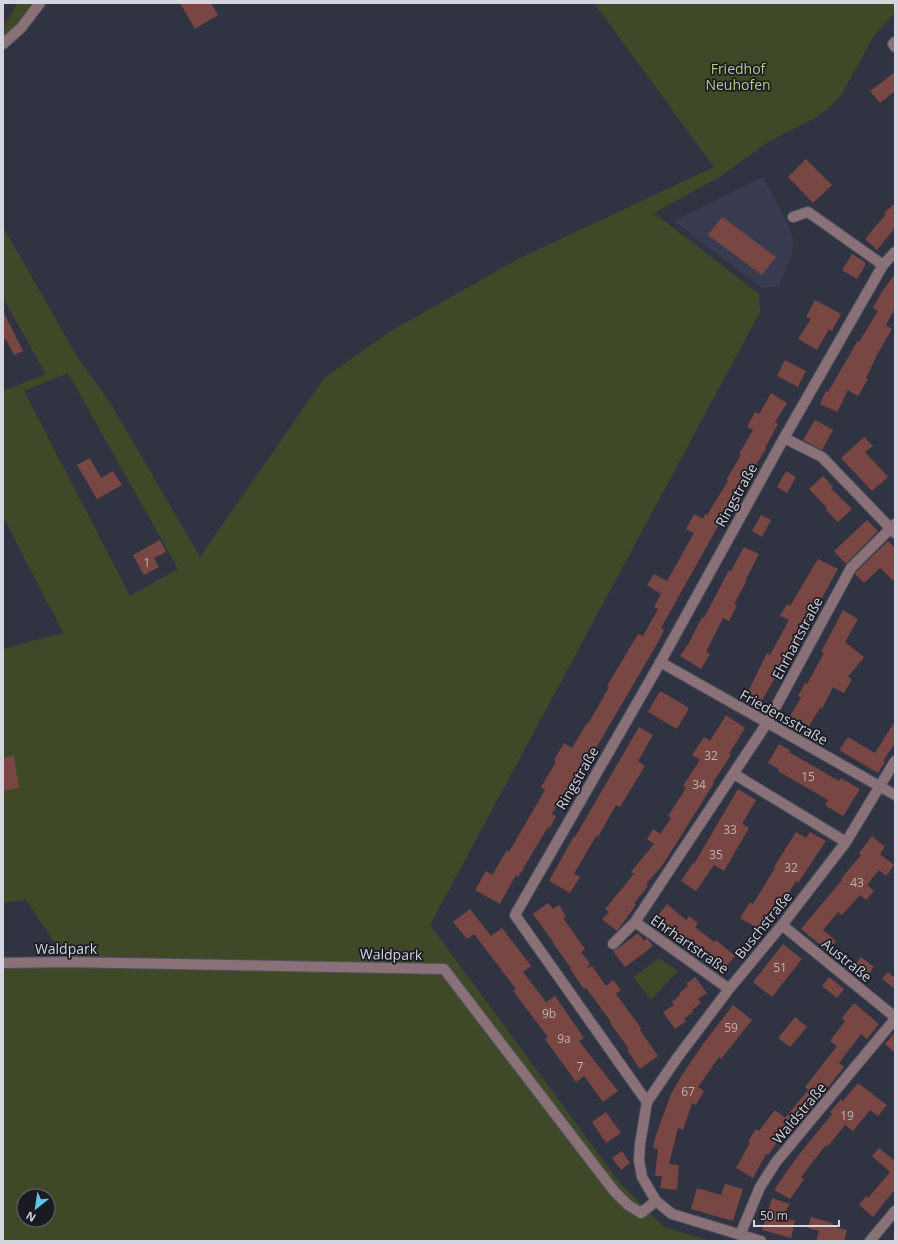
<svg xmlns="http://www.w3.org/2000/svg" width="898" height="1244" viewBox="0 0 898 1244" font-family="'Open Sans',sans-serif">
<rect width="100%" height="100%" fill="#303342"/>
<!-- built -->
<path fill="#393c51" d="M763 177 789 227 793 240 792 254 778 287 762 288 674 221Z"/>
<!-- green -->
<path fill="#404927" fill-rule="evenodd" d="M17 3H36L18 26 3 40V29Z
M594 3H895V12L873 37 842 94 833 104 817 117 768 142 721 176 654 213 759 294 760 312 430 925 620 1183 664 1227 711 1241H3V963L67 961 26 900 3 903V649L63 633 3 516V391L46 374 3 298V228L29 272 79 360 109 401 200 557 325 377 391 331 518 259 714 167ZM68 373 178 569 130 596 24 391ZM24 1196H48V1220H24Z
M659 958 678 971 651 1000 633 977Z"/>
<!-- building -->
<path fill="#784743" d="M180 3H211L218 15 195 29Z
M895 72V91L880 103 870 91Z
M806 159 832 185 813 203 788 177Z
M895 203V228L877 250 865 239 886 214 884 213Z
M722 217 776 257 762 275 708 235Z
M852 254 865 262V266L857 279 842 270Z
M895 274V308L886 325 892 329 878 353 866 378 868 379 858 396 848 390 837 412 820 404 826 391 828 392 857 342H859L878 311 873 308 881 293Z
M815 300 841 314 832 331 829 329 817 350 798 339 811 319 806 317Z
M3 311 23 351 14 355 6 339 3 341Z
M785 360 806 371 798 387 777 376Z
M771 393 787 403 775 422 778 424 765 448 766 449 726 512 661 628 664 630 657 644 565 801 561 799 552 814 556 816 550 828 548 827 524 867 522 865 524 868 518 877 516 875 500 904 475 890 486 871 492 875 507 850 509 852 545 790 541 787 556 762 554 760 564 743 572 748 587 723 588 724 609 687 607 686 638 634 643 636 658 609 654 607 661 594 647 585 654 574 667 581 694 533 686 529 694 514 703 519 705 514 707 515 728 481 726 480 741 455 739 454 753 430 747 427 755 412 759 414Z
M815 420 833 430 822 450 803 440Z
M864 437 873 446 865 452 888 477 872 491 841 458Z
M90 458 101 478 113 471 122 485 97 499 77 465Z
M786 471 796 477 787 493 777 487Z
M823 476 833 487 831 488 852 509 838 522 826 510 827 508 809 489Z
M761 515 771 520 762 537 752 531Z
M867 520 878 531 846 564 834 551Z
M160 540 166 552 154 558 159 567 144 575 133 555Z
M888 541 895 548V582L880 568 864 583 855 574 856 572Z
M744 547 759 554 746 579 747 580 734 604 737 605 729 621 723 618 706 652 710 654 701 669 680 656 689 643 702 617 704 618 729 570 731 571Z
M818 559 838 569 799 639 801 640 792 655 789 654 761 702 747 694 767 653 770 655 789 620 780 616 787 604 790 606Z
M843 610 858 619 845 642 864 657 848 677 852 679 844 693 833 687 822 709 820 708 809 726 790 716 801 698 798 696 805 683 807 684 824 653 821 652Z
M660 691 689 708 677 729 648 712Z
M726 715 745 728 729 754 731 755 713 782 714 783 662 866 646 884 648 886 634 903 636 905 617 931 602 919 609 912 605 909 634 874 631 872 654 844 647 839 653 829 660 834 671 818 668 816 686 788 683 786 700 760 692 755 704 737 710 741Z
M895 721V743L883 761 885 762 878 773 839 750 848 737 875 753Z
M639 727 653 735 638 761 645 766 620 807 616 805 598 837 596 836 574 874 580 877 570 893 549 881 574 836 575 837Z
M779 744 790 750 789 752 839 781 841 778 860 789 843 816 825 805 828 800 778 771 779 769 768 763Z
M14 756 19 788 3 791V758Z
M738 789 756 800 742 824 749 828 724 871 714 865 696 891 681 881 693 863 694 864Z
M796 832 806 838 810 832 826 841 798 883 796 881 782 904 776 901 759 929 740 918 750 902 753 904 775 868 774 867Z
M872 836 885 847 880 854 894 865 886 876 879 870 867 885 874 891 866 900 860 895 842 915 838 912 823 930 836 941 828 951 801 929 842 880 841 879 861 855 859 853Z
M548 903 553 909 559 905 566 916 563 918 585 949 581 952 590 964 587 967 588 968 592 966 606 986 613 980 621 990 616 994 641 1028 640 1030 658 1056 640 1069 627 1050 629 1049 610 1023 611 1022 586 988 584 989 570 969 571 968 553 943H554L533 914Z
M667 904 686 920 689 916 698 923 695 927 714 942 716 940 735 956 724 969 705 953 703 955 676 933 674 935 655 919Z
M470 909 491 936 502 928 531 966 523 972 546 1002 555 996 584 1038 579 1041 618 1091 603 1102 584 1076 576 1082 545 1039 548 1037 513 991 516 989 474 934 467 939 453 922Z
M638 933 644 941 647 938 653 946 625 967 613 951 617 949Z
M783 944 802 959 772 997 753 982Z
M861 957 874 967 864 980 851 970Z
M888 972 895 978V989L882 979Z
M695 977 707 993 698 999 701 1003 692 1010 693 1012 684 1019 686 1021 675 1029 663 1012 674 1005 672 1002 680 995 679 993 688 986 686 984Z
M829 977 844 989 837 998 822 986Z
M854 1003 879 1024 867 1039 861 1034 839 1063 844 1067 804 1118 800 1115 783 1136 782 1135 768 1155 766 1154 753 1178 736 1168 750 1143 748 1141 756 1129 759 1131 775 1110 785 1118 808 1090 805 1087 837 1046 830 1041 845 1021 842 1018Z
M733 1005 752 1020 721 1059 719 1057 698 1087 704 1091 696 1105 692 1103 683 1130 678 1128 669 1164 679 1165 677 1190 660 1188 662 1176H655L658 1149 653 1148 656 1135 671 1094 682 1075 703 1044Z
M795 1017 807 1027 790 1047 778 1038Z
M895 1032V1053L885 1044Z
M858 1083 887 1105 878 1116 870 1110 853 1131 845 1125 828 1146 826 1145 801 1177 804 1179 790 1199 774 1190 797 1157 832 1114 830 1112 841 1099 843 1101Z
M606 1112 621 1133 606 1143 592 1122Z
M879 1148 895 1161V1189L873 1217 859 1205 866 1196 868 1198 890 1172 872 1156Z
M622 1151 630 1163 621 1170 612 1158Z
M725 1184 743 1189 733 1221 691 1209 697 1188 721 1195Z
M772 1198 790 1204 782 1217 795 1221 791 1238 762 1230Z
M811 1217 833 1223 832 1226 847 1230 844 1241H816L819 1231 808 1228Z"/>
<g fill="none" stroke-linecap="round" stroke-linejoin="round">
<!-- minor casing -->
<g stroke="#4e505e" stroke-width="12">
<path id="minor" d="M895 42 893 44 895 47
M3 44 21 28 40 3
M793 217 808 212 883 265
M784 438 822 457 895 533
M660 662 895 795
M734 774 846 842
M782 925 895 1017
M613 944 635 922
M3 963 67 962 444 969 614 1191 628 1205 641 1213 656 1201
M729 989 635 922 767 723 851 568 895 524
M647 1102 677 1058 729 989 782 925 846 842 895 761
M740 1235 760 1187 776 1162 895 1019
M761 1241 672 1214 656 1201 642 1177 639 1160 640 1144 647 1102 515 915 656 670 784 438 883 265 895 252
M870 1241 895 1211"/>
</g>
<!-- minor -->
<use href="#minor" stroke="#897177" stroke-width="10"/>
</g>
<g text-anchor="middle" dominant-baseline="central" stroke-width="3.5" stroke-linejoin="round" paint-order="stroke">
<!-- number labels -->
<g font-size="12" fill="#bdb2b8">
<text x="147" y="562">1</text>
<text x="711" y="755">32</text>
<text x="808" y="776">15</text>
<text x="699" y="784">34</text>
<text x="730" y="829">33</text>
<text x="716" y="854">35</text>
<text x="791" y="867">32</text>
<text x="857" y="882">43</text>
<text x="780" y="967">51</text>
<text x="549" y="1013">9b</text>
<text x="731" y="1027">59</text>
<text x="564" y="1038">9a</text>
<text x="580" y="1066">7</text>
<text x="688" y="1091">67</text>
<text x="847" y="1115">19</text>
</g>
<!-- park labels -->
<g font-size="14" fill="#b8cc84" stroke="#1a1b22">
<text x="738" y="68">Friedhof<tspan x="738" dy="16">Neuhofen</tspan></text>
</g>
<!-- street labels -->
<g font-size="14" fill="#d4d5df" stroke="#1a1b22">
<text transform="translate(736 495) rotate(-61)">Ringstraße</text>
<text transform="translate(797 638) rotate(-62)">Ehrhartstraße</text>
<text transform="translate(784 717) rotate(29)">Friedensstraße</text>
<text transform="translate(577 778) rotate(-60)">Ringstraße</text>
<text transform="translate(763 925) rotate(-51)">Buschstraße</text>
<text transform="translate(690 944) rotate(35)">Ehrhartstraße</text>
<text x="66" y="948">Waldpark</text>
<text transform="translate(391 954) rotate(1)">Waldpark</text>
<text transform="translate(847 960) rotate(39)">Austraße</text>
<text transform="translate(799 1113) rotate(-50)">Waldstraße</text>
</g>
</g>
<!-- border -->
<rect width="898" height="1244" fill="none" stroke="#d4d5df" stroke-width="8"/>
<!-- north arrow -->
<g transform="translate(36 1208) rotate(210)"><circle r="19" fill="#1a1b22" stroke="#64656e"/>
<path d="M0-3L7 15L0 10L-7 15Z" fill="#5cc7e8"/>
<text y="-6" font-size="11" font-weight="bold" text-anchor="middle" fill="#d4d5df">N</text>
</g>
<!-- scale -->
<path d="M754 1220v6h85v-6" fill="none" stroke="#d4d5df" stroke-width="2"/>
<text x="760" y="1220" font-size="12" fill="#d4d5df" stroke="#1a1b22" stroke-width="3" paint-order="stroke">50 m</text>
</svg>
